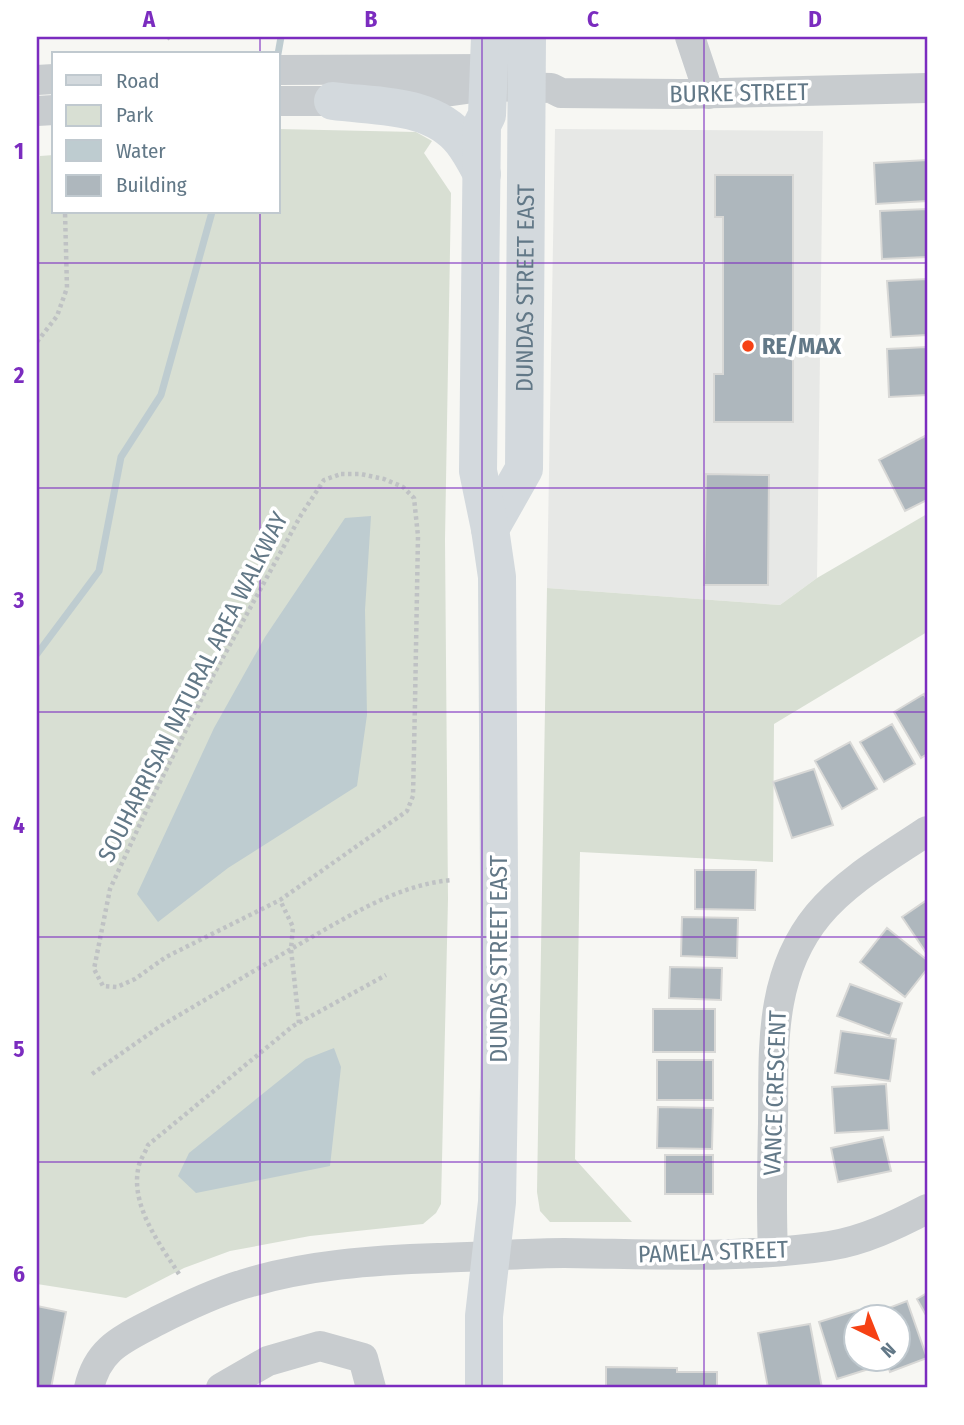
<svg xmlns="http://www.w3.org/2000/svg" width="964" height="1425" viewBox="0 0 964 1425" font-family="'Fira Sans Condensed',sans-serif">
<rect width="100%" height="100%" fill="#f7f7f3"/>
<!-- built -->
<path fill="#e7e8e6" d="M555 129 823 131 817 578 780 605 547 588Z"/>
<!-- green -->
<path fill="#d8dfd3" d="M278 129 416 132 432 141 424 153 451 193 445 540 448 899 441 1204 436 1213 423 1224 310 1236 230 1251 184 1268 126 1298 37 1284V216L40 156 54 155V212H278Z
M927 514V632L774 724 773 862 580 852 575 1159 632 1222H550L540 1211 537 1192 547 588 780 605 817 578Z"/>
<!-- water -->
<path fill="#beccd0" d="M371 516 365 610 367 715 357 786 228 868 158 922 137 894 214 728 265 637 345 518Z
M334 1048 341 1067 330 1166 196 1193 178 1176 189 1153 306 1059Z"/>
<g fill="none" stroke-linecap="round" stroke-linejoin="round">
<!-- stream -->
<path stroke="#beccd0" stroke-width="7" d="M278 54 281 37
M37 654 99 571 121 457 161 395 212 212"/>
</g>
<!-- building -->
<path fill="#aeb7bd" stroke="#d8d8d6" stroke-width="2" d="M927 160V201L876 204 874 163Z
M715 175H793V422H714V374H723V217H715Z
M927 209V257L882 259 880 211Z
M927 279V335L891 337 887 281Z
M927 347V395L889 397 887 349Z
M927 435V500L905 511 879 460Z
M706 474 769 475 768 585H704Z
M924 694 927 700V754L921 758 894 712Z
M892 724 915 764 884 782 860 742Z
M850 742 877 789 842 809 815 761Z
M814 769 833 825 792 838 773 782Z
M695 870H756L755 910 695 909Z
M927 900V954L902 917Z
M682 917 738 918 737 958 681 956Z
M887 928 927 960V969L905 997 860 962Z
M670 967 722 968 721 1000 669 998Z
M850 984 902 1003 890 1036 837 1016Z
M653 1009H715V1052H653Z
M841 1031 896 1039 890 1081 835 1073Z
M657 1060H713V1100H657Z
M886 1084 889 1130 835 1133 832 1087Z
M658 1107 713 1108 712 1149 657 1148Z
M883 1137 891 1171 838 1182 831 1148Z
M665 1155H713V1194H665Z
M927 1293V1317L917 1299Z
M907 1301 927 1358 890 1372 885 1358H898V1316H868Z
M37 1306 66 1312 51 1388H37Z
M858 1310 859 1316H856V1358H872L875 1367 837 1379 819 1322Z
M810 1324 822 1388H768L758 1333Z
M606 1367 677 1368V1372H717V1388H606Z"/>
<g fill="none" stroke-linecap="round" stroke-linejoin="round">
<!-- path -->
<path stroke="#bfc2c4" stroke-width="4.5" stroke-dasharray="3.5 3.5" stroke-linecap="butt" d="M167 39 169 37
M37 342 57 316 67 288 65 212
M341 474H361L384 479 403 487 414 498 418 536 415 703 413 796 407 811 280 900 166 957 135 979 117 987 103 986 94 969 110 889 153 796 214 674 301 515 324 480Z
M299 1023 291 949C341 921 394 885 452 880
M92 1074 159 1027 291 949 293 927 280 900
M179 1274C159 1243 129 1204 139 1165 141 1158 146 1151 148 1145L293 1026 386 975"/>
<!-- minor -->
<path stroke="#c8cccf" stroke-width="30" d="M690 37 709 94
M278 70 489 69 501 74
M37 80 54 79
M278 101H333L438 93 488 86 551 88 561 93 680 94 927 88
M37 111 54 110
M773 1251C771 1209 772 1166 773 1123 774 1050 768 976 818 915 847 880 890 856 927 831
M89 1388C98 1348 123 1339 157 1321 185 1307 214 1293 244 1284 305 1265 374 1260 438 1258 480 1257 522 1253 564 1253 653 1254 741 1259 829 1246 863 1241 896 1225 927 1209
M221 1388 268 1361 320 1346 363 1358 371 1388"/>
<!-- major -->
<g stroke="#d3d9dd" stroke-width="38">
<path d="M333 101C377 107 432 103 462 141 470 151 476 163 482 174"/>
<path id="s1" d="M490 529 524 469 527 37"/>
<path d="M484 1388V1316L497 1202 500 1029 497 577 490 529 478 471 482 125 487 115 490 37"/>
</g>
</g>
<!-- grid -->
<path fill="none" stroke="#7b2cbf" stroke-width="2" stroke-opacity="0.55" d="M260 37V54M482 37V1388M704 37V1388M260 212V1388M37 263H927M37 488H927M37 712H927M37 937H927M37 1162H927"/>
<!-- markers -->
<circle fill="#f64114" stroke="#fff" stroke-width="2.5" cx="748" cy="346" r="7"/>
<g text-anchor="middle" dominant-baseline="central" stroke-width="7" stroke-linejoin="round" paint-order="stroke">
<!-- street labels -->
<g font-size="24" fill="#627887" stroke="#fff">
<text transform="translate(739 93) rotate(-1)">BURKE STREET</text>
<text stroke="none"><textPath href="#s1" startOffset="250">DUNDAS STREET EAST</textPath></text>
<text transform="translate(193 687) rotate(-63)">SOUHARRISAN NATURAL AREA WALKWAY</text>
<text transform="translate(499 959) rotate(-90)">DUNDAS STREET EAST</text>
<text transform="translate(775 1093) rotate(-88)">VANCE CRESCENT</text>
<text transform="translate(713 1252) rotate(-2)">PAMELA STREET</text>
</g>
<!-- poi labels -->
<g font-size="24" font-weight="bold" fill="#627887" stroke="#fff" text-anchor="start">
<text x="762" y="346">RE/MAX</text>
</g>
</g>
<!-- border -->
<rect width="964" height="1425" fill="none" stroke="#ffffff" stroke-width="77"/>
<!-- legend -->
<rect x="52" y="52" width="228" height="161" fill="#ffffff" stroke="#c0c9cf" stroke-width="2"/>
<rect x="66" y="75" width="35" height="10" fill="#d3d9dd" stroke="#c0c9cf" stroke-width="2"/>
<text x="116" y="88" font-size="21" fill="#627887">Road</text>
<rect x="66" y="105" width="35" height="21" fill="#d8dfd3" stroke="#c0c9cf" stroke-width="2"/>
<text x="116" y="122" font-size="21" fill="#627887">Park</text>
<rect x="66" y="140" width="35" height="21" fill="#beccd0" stroke="#c0c9cf" stroke-width="2"/>
<text x="116" y="158" font-size="21" fill="#627887">Water</text>
<rect x="66" y="175" width="35" height="21" fill="#aeb7bd" stroke="#c0c9cf" stroke-width="2"/>
<text x="116" y="192" font-size="21" fill="#627887">Building</text>
<!-- north arrow -->
<g transform="translate(877 1338) rotate(137)"><circle r="33" fill="#ffffff" stroke="#c0c9cf" stroke-width="2"/>
<path d="M0-5L12 26L0 18L-12 26Z" fill="#f64114"/>
<text y="-10" font-size="19" font-weight="bold" text-anchor="middle" fill="#627887">N</text>
</g>
<rect x="38" y="38" width="888" height="1348" fill="none" stroke="#7b2cbf" stroke-width="2.5"/>
<g font-size="23" text-anchor="middle" font-weight="bold" fill="#7b2cbf">
<text x="149" y="27">A</text>
<text x="371" y="27">B</text>
<text x="593" y="27">C</text>
<text x="815" y="27">D</text>
<text x="19" y="159">1</text>
<text x="19" y="383">2</text>
<text x="19" y="608">3</text>
<text x="19" y="833">4</text>
<text x="19" y="1057">5</text>
<text x="19" y="1282">6</text>
</g>
</svg>
